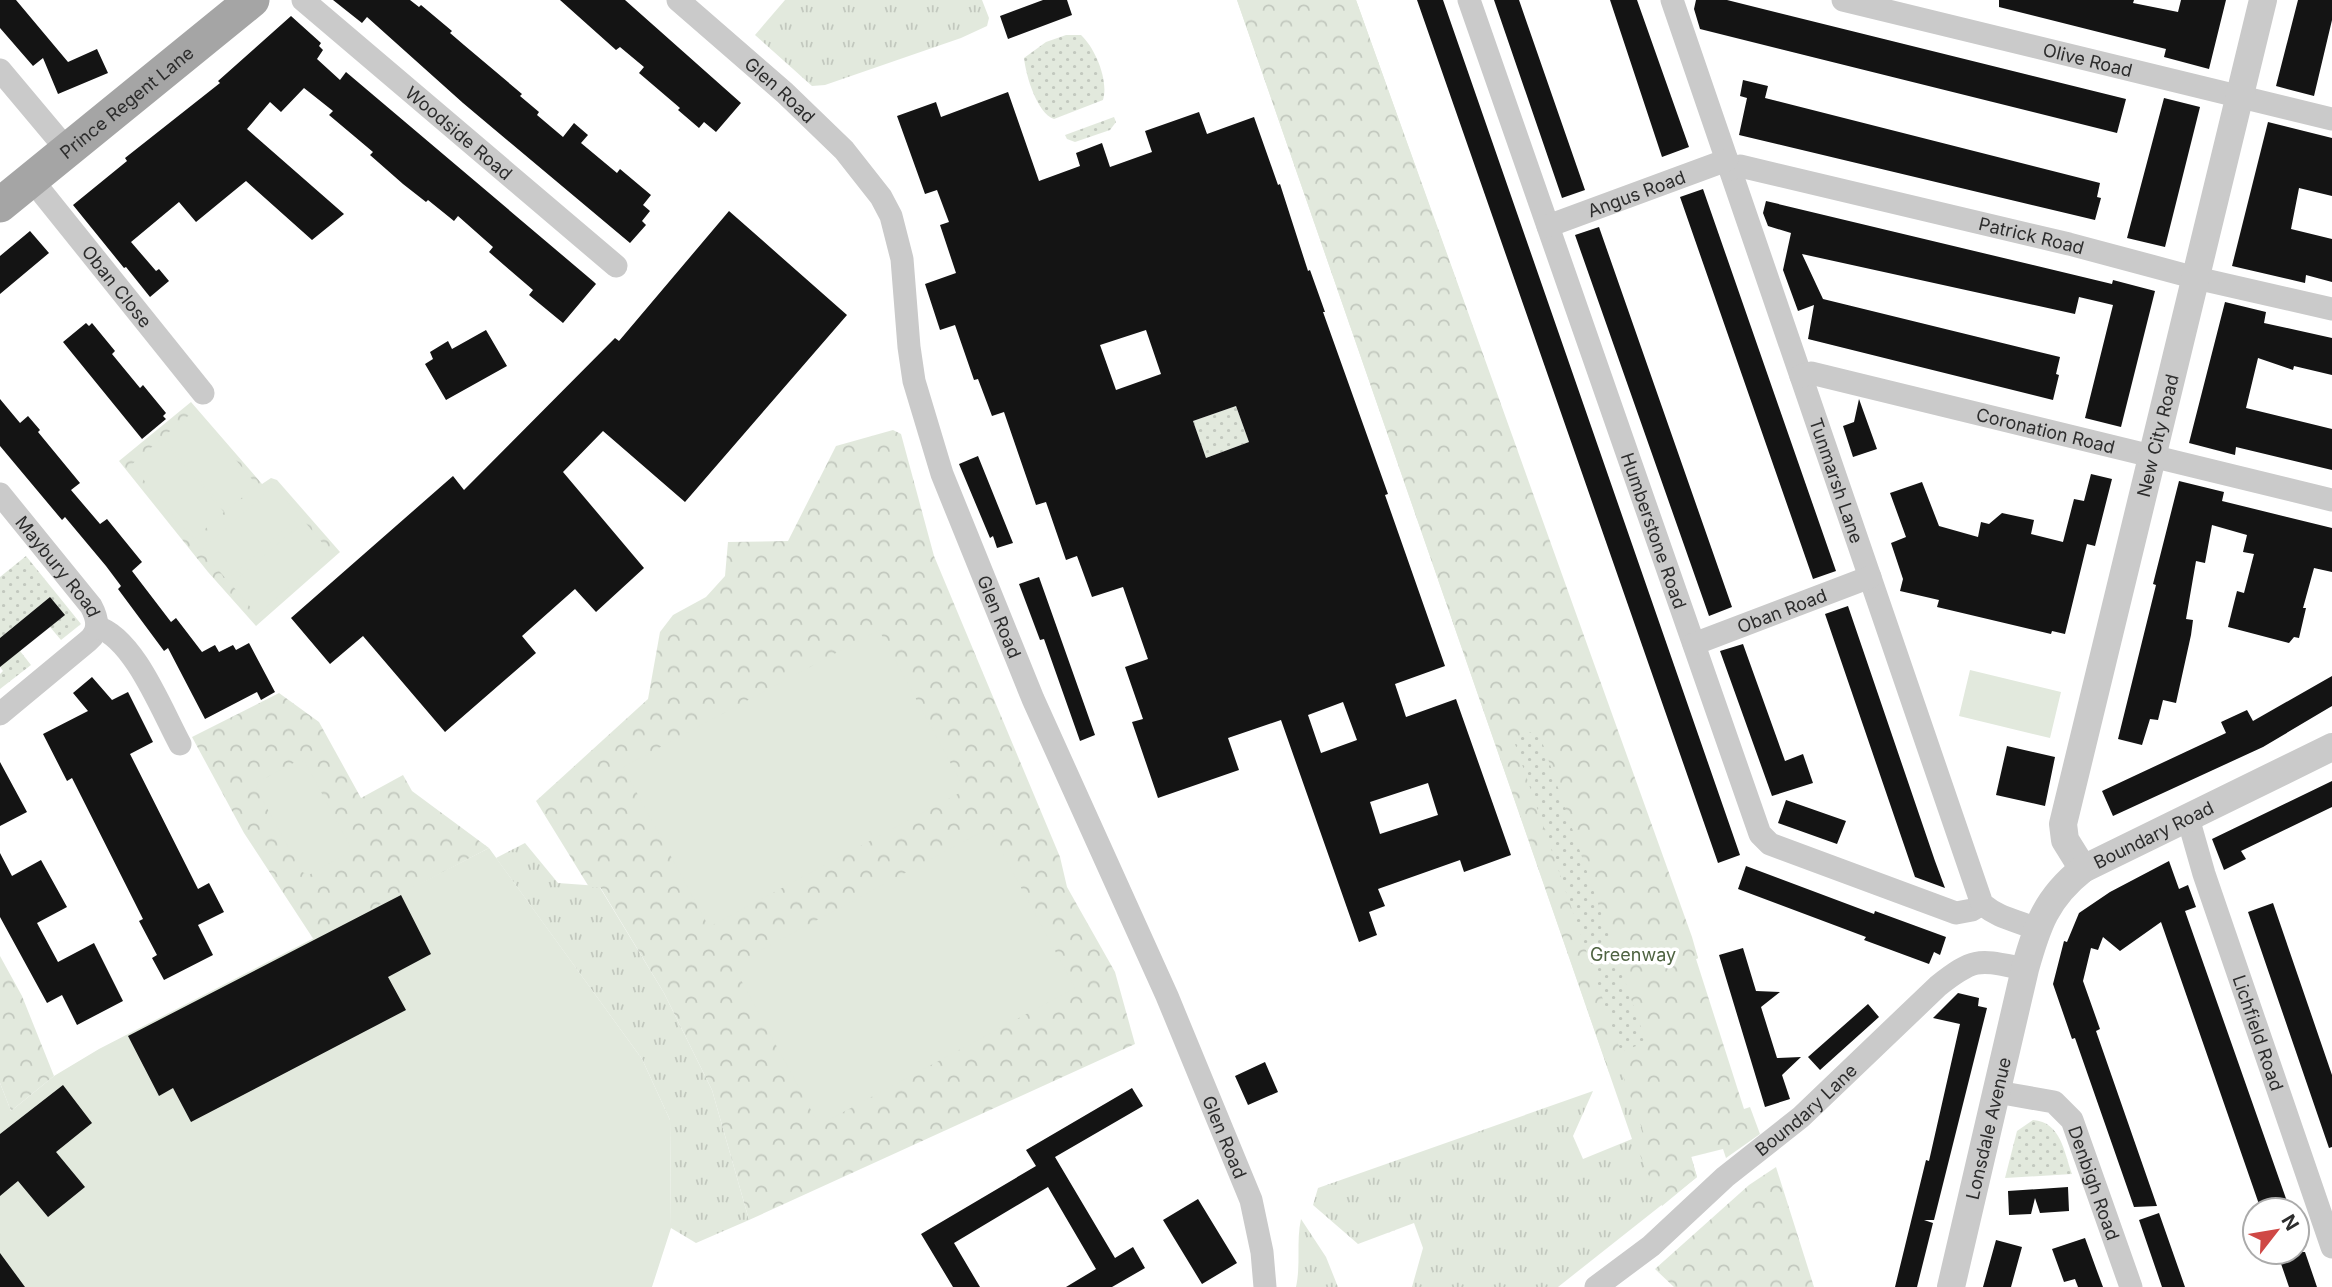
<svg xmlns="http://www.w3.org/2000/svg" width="2332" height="1287" viewBox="0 0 2332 1287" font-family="Inter,sans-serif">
<defs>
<pattern id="grass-tufts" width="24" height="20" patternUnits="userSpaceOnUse" patternTransform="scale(1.75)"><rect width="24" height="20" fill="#e2e9dd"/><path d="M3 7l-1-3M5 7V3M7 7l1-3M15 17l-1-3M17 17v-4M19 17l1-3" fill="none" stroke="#c2c8be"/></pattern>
<pattern id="park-crowns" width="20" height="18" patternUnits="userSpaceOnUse" patternTransform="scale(1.75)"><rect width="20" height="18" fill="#e2e9dd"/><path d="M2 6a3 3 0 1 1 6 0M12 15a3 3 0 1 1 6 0" fill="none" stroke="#c2c8be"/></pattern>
<pattern id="garden-dots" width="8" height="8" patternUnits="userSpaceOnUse" patternTransform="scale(1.75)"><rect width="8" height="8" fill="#e2e9dd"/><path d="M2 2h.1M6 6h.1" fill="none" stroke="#c2c8be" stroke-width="1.8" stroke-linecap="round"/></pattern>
</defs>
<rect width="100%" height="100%" fill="#fff"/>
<!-- grass -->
<path fill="url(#grass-tufts)" d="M785 0H982L989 18 987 26 961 38 825 85 812 86 755 35Z
M1237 0H1356L1698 958 1696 959 1691 1156 1697 1177 1558 1287H1412L1423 1248 1414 1223 1358 1244 1313 1205 1318 1188 1593 1091 1573 1136 1583 1159 1632 1139Z
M525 843 558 883 599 886 664 993 712 1090 749 1220 696 1243 671 1228 670 1120 642 1059 496 858Z
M1301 1219 1326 1257 1338 1287H1296C1301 1264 1296 1242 1301 1219Z"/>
<!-- park -->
<path fill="url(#park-crowns)" d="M1237 0H1356L1692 937 1698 958 1696 959 1744 1109 1750 1107 1760 1134 1726 1158 1723 1149 1691 1157 1697 1177 1662 1206 1633 1139 1644 1134 1620 1068 1609 1072Z
M191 402 262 484 271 478 277 480 340 552 256 626 208 572 119 461Z
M893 430 901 434 934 556 1060 857 1067 887 1115 972 1135 1044 749 1220 712 1090 664 993 600 887H589L536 801 648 699 660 632 673 615 706 597 725 576 728 542 788 541 836 446Z
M279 693 319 722 361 798 403 775 412 791 489 848 314 940 244 833 192 737Z
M0 956 22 996 54 1076 11 1111 0 1083Z
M1776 1167 1814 1287H1674L1655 1269 1749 1185Z"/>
<!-- garden -->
<path fill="url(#garden-dots)" d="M1066 35H1081C1095 48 1109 80 1103 100L1054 119C1037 113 1026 76 1024 58L1046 42Z
M1114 117 1116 122 1110 130 1075 142 1067 139 1065 135Z
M1236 406 1249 442 1206 458 1193 421Z
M26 556 81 624 61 640 50 627V597L0 638V577Z
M20 651 31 665 0 689V674L3 671 0 667V658Z
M1538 730 1646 1042 1621 1052 1513 738Z
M2033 1120C2061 1122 2064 1152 2072 1174L2005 1178 2017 1131Z"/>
<!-- pitch -->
<path fill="#e2e9dd" d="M194 411 257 485 226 511 163 437Z
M161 439 224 512 194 539 131 465Z
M274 486 300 516 227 580 201 550Z
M304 521 330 552 257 615 231 584Z
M879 630 965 790 709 927 623 767Z
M1970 670 2061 692 2050 738 1959 716Z
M299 760 305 762 350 846 349 852 309 875 302 872 256 788 258 782Z
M989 828 1075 988 819 1125 733 965Z
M489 848 642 1059 670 1120 671 1228 652 1287H0V1083L11 1111 54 1076 99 1049Z"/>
<!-- building -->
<path fill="#141414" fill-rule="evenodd" d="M0 0H16L68 62 97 49 108 73 58 94 43 58 33 66 0 28Z
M333 0H410L419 7 421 5 452 31 450 33 464 45 522 94 520 96 539 112 537 115 563 137 574 123 588 135 581 143 617 173 620 169 651 195 643 205 650 211 642 221 646 225 630 243 463 103 367 17 362 23Z
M560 0H625L741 103 716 132 704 122 699 128 678 110 680 108 639 73 644 67 620 47 616 50Z
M1043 0H1067L1072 15 1008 39 1000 16Z
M1417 0H1443L1740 855 1718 863Z
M1494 0H1519L1585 190 1562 198Z
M1610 0H1637L1689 147 1662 157Z
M1696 0H1727L2126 99 2117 133 1700 29 1694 9Z
M1999 0H2134L2133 3 2178 12 2181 0H2226L2209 69 2164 57 2166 49 1999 7Z
M2298 0H2332V20L2314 96 2276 86Z
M291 16 321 43 319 46 323 50 317 59 340 80 346 72 594 282 596 284 563 323 529 295 533 290 489 252 493 247 458 216 454 221 428 200 426 202 403 184 370 155 373 152 329 115 333 111 304 88 281 112 270 102 247 129 344 214 312 240 246 181 196 222 179 202 131 242 156 271 159 269 169 281 150 297 126 267 124 268 73 205 127 161 125 158 220 83 218 81Z
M1743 80 1768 86 1765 98 2100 183 2097 197 2101 198 2095 220 1739 135 1747 98 1740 96Z
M1008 92 1039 181 1080 166 1076 153 1102 143 1110 167 1152 152 1145 131 1199 112 1207 134 1254 117 1278 185 1280 184 1308 271 1310 270 1325 312H1323L1388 494 1385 495 1445 666 1395 684 1406 717 1456 699 1511 855 1464 872 1460 860 1378 889 1385 906 1369 912 1377 935 1359 942 1281 720 1228 738 1239 770 1158 798 1132 722 1143 719 1125 667 1148 659 1123 587 1092 597 1077 556 1066 560 1046 502 1036 505 1004 412 992 416 978 379 974 380 955 325 940 330 925 284 956 273 940 225 949 222 937 190 925 194 897 116 936 102 941 117ZM1146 330 1161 374 1116 390 1100 345ZM1236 406 1249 442 1206 458 1193 421ZM1343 702 1357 740 1321 753 1308 715ZM1428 783 1438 815 1380 834 1370 802Z
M2164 98 2200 107 2165 247 2127 238Z
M2268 122 2332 138V196L2299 188 2291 229 2332 239V282L2306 275 2305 283 2232 266Z
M1703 189 1836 571 1813 579 1680 197Z
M1766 201 2112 284 2113 280 2155 291 2121 427 2085 418 2113 305 2079 297 2075 314 1802 254 1823 299 2060 357 2056 374 2059 375 2053 400 1808 339 1814 305 1798 311 1783 270 1791 233 1768 226 1763 213Z
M729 211 847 315 685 502 603 431 563 472 644 568 596 612 575 589 522 636 536 653 445 732 363 636 330 664 291 618 453 476 464 490 615 338 619 341Z
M1599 227 1732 607 1709 616 1575 235Z
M30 231 49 253 0 294V256Z
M2225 302 2266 312 2264 323 2332 338V375L2294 366 2293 370 2258 358 2246 408 2332 429V470L2236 447 2235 455 2189 443Z
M86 323 89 326 92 323 115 351 112 354 140 388 143 385 166 413 163 416 166 419 142 439 63 342Z
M486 330 507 366 446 400 425 364 433 359 430 352 448 341 452 349Z
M0 399 20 423 28 416 40 430 38 432 80 483 71 490 100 524 107 519 142 562 132 571 171 622 176 618 202 652 215 645 219 652 233 645 236 650 249 643 275 692 261 700 257 692 205 719 168 648 164 651 118 589 121 586 106 566 65 517 62 520 0 446Z
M1859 399 1877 449 1853 457 1843 426 1854 422Z
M978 456 1013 543 997 548 993 536 990 538 959 464Z
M2091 474 2112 479 2095 546 2087 544 2065 634 2052 631 2051 634 1937 607 1939 600 1900 591 1903 579 1891 543 1906 537 1890 493 1922 482 1939 526 1978 537 1981 522 1989 524 2002 513 2034 520 2031 534 2063 542 2074 499 2084 501Z
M2179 481 2224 492 2222 501 2332 528V572L2314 568 2303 608H2306L2299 638 2294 637 2289 643 2228 627 2237 591 2244 593 2254 554 2243 552 2247 535 2212 525 2205 563 2196 561 2186 619 2193 620 2191 635 2176 703 2163 700 2158 720 2150 719 2142 745 2118 739 2156 585 2153 584Z
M1039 577 1095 735 1080 741 1044 639 1040 640 1019 584Z
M50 597 65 615 0 667V638Z
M1848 606 1935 861 1945 888 1915 877 1825 614Z
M1743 644 1785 761 1803 754 1813 783 1772 796 1720 651Z
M2332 676V706L2263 747 2113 816 2102 791 2226 733 2221 722 2247 710 2253 721Z
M92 677 112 700 128 692 153 742 130 754 198 889 209 883 224 912 198 925 213 955 164 980 152 958 157 955 139 921 143 919 72 778 67 781 43 734 88 711 73 693Z
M2007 746 2055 757 2045 806 1996 795Z
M0 762 27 812 0 826Z
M2332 781V807L2241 851 2246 859 2224 870 2212 839Z
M1786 800 1846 821 1837 844 1778 823Z
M0 853 12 876 41 860 67 907 37 923 58 962 94 943 123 1001 77 1025 62 995 47 1003 0 917Z
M2169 861 2179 889 2188 885 2196 907 2185 911 2290 1210H2261L2161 922 2120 951 2103 937 2098 950 2091 948 2083 981 2100 1029 2096 1031 2157 1206 2134 1207 2075 1038 2072 1039 2053 984 2064 941 2067 942 2079 913 2110 892Z
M1746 866 1874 914 1875 911 1946 937 1940 955 1934 952 1929 964 1864 940 1866 937 1738 889Z
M401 895 431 954 388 977 406 1010 191 1122 173 1088 159 1096 128 1036Z
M2273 903 2332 1075V1147L2329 1148 2248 912Z
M1743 948 1756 991 1780 992 1761 1007 1777 1058 1801 1057 1782 1075 1790 1099 1765 1107 1719 955Z
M1958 993 1979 998 1978 1006 1987 1008 1934 1220H1924L1933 1223 1917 1287H1895L1926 1160 1929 1161 1960 1024 1933 1018Z
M1868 1004 1879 1017 1820 1070 1808 1057Z
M1265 1062 1278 1092 1248 1105 1235 1076Z
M63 1085 92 1123 56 1152 85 1187 48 1217 18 1181 0 1196V1134Z
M1132 1088 1143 1106 1055 1157 1115 1258 1133 1247 1145 1268 1112 1287H1066L1096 1269 1048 1187 954 1243 980 1287H953L921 1234 1036 1166 1026 1150Z
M2068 1187 2069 1211 2040 1213 2035 1198 2031 1214 2009 1215 2008 1191Z
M1198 1199 1237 1263 1202 1284 1163 1220Z
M2159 1213 2185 1287H2162L2139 1220Z
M2085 1238 2097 1271 2103 1287H2078L2075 1279 2064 1282 2052 1249Z
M1996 1240 2022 1247 2011 1287H1983Z
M2277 1252H2305L2317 1287H2289Z
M0 1253 25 1287H0Z"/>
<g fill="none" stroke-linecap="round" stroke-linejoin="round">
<!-- minor -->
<g stroke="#cacaca" stroke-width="23">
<path id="s1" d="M303 0 616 266"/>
<path id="s2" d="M678 0 785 93 844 150 881 197 891 216 902 259 909 347 914 381 942 474 1033 699 1167 996 1251 1200 1262 1252 1265 1287"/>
<path id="s3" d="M1469 0 1760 834 1770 844 1956 913 1972 910 1982 904"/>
<path id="s4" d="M1672 0 1982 904C2002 920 2014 919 2036 929"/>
<path id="s5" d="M1843 0 2332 119"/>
<path d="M0 70 68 151"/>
<path id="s6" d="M1730 169 1740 166 2069 244 2196 278 2332 309"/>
<path id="s7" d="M32 180 203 393"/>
<path id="s8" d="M1548 226 1727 160"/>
<path id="s9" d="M1801 376 1811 373 2332 500"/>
<path id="s10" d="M0 494 91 606C98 619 100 631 88 641L0 714"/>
<path d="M97 627C134 638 162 711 180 744"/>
<path id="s11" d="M1694 644 1870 577"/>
<path id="s12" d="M2188 818 2204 874 2332 1247"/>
<path id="s13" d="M1997 1092 2054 1102 2072 1120 2131 1287"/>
<path id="s14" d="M1596 1287 1651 1246 1725 1177 1801 1117 1938 986C1976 956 1979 960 2025 969"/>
</g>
<!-- tertiary -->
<g stroke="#cacaca" stroke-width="28">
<path id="s15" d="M2083 869 2065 840 2063 824 2263 0"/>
<path id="s16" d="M1951 1287 2025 969C2037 926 2046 898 2083 869L2332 747"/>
</g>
<!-- primary -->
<path stroke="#a5a5a5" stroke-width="35" id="s17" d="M0 205 252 0"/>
</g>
<g text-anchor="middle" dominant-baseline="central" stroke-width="7" stroke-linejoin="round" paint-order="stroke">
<!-- street labels -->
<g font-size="18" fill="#2d2d2d" stroke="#fff">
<text stroke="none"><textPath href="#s5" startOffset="252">Olive Road</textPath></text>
<text stroke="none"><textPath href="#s2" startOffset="136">Glen Road</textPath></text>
<text stroke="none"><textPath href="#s17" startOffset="163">Prince Regent Lane</textPath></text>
<text stroke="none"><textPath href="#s1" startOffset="205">Woodside Road</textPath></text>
<text stroke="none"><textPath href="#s8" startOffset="94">Angus Road</textPath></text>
<text stroke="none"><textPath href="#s6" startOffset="310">Patrick Road</textPath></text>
<text stroke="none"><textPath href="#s7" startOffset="136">Oban Close</textPath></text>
<text stroke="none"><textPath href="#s9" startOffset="252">Coronation Road</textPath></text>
<text stroke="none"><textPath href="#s15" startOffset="450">New City Road</textPath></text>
<text stroke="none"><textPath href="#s4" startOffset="508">Tunmarsh Lane</textPath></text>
<text stroke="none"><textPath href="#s3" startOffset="562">Humberstone Road</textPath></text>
<text stroke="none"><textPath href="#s10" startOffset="93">Maybury Road</textPath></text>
<text stroke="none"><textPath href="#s11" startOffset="94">Oban Road</textPath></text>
<text stroke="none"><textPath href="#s2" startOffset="723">Glen Road</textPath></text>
<text stroke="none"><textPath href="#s16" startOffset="523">Boundary Road</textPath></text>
<text stroke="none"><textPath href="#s12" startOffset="226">Lichfield Road</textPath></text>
<text stroke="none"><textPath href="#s14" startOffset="275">Boundary Lane</textPath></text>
<text stroke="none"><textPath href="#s16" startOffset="163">Lonsdale Avenue</textPath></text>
<text stroke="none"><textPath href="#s2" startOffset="1290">Glen Road</textPath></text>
<text stroke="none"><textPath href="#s13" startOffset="150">Denbigh Road</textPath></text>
</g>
<!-- park labels -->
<g font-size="18" fill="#4e6341" stroke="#fff">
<text x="1633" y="954">Greenway</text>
</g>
</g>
<!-- north arrow -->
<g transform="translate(2276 1231) rotate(59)"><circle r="33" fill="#ffffff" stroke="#ababab" stroke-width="2"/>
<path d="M0-5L12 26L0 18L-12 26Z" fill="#cf4845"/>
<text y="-10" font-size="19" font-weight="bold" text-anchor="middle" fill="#2d2d2d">N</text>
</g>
</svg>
